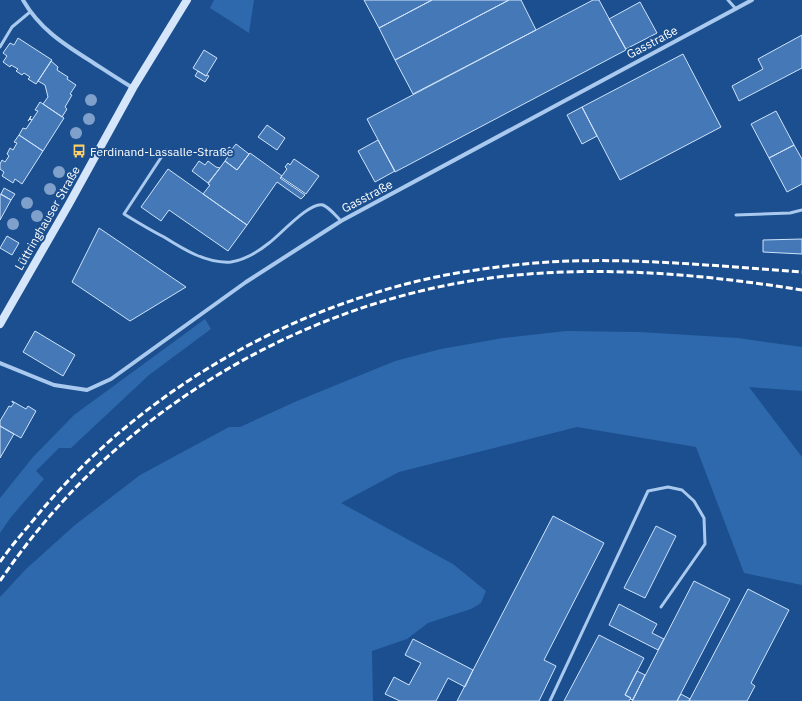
<svg xmlns="http://www.w3.org/2000/svg" width="802" height="701" viewBox="0 0 802 701" font-family="'IBM Plex Sans',sans-serif">
<rect width="100%" height="100%" fill="#1b4f8f"/>
<!-- green -->
<path fill="#2e69ad" d="M214 0H254L249 33 210 8Z
M205 319 211 329 149 375 71 448H59L36 471 44 479 11 517 0 533V498L33 457 74 415Z
M566 331 639 332 738 338 802 347V391L749 387 802 457V585L744 573 696 447 577 427 399 472 341 503 453 564 486 591 481 603 471 609 428 623 407 639 372 651 373 701H0V597L26 569 75 525 140 475 229 427H240L297 401 395 361 441 349 503 338Z"/>
<!-- building -->
<path fill="#4478b7" stroke="#cfe3fa" d="M364 0H432L379 28Z
M432 0H509L395 60 379 28Z
M509 0H521L536 30 413 94 395 60Z
M593 0H599L626 50 395 172 367 119Z
M640 2 657 33 626 49 609 19Z
M802 35V68L739 101 732 86 763 69 758 59Z
M18 38 52 60 36 84 28 79 30 77 24 73 22 75 16 71 18 69 11 65 10 67 3 62 7 56 3 53 10 43 14 45Z
M204 50 217 58 206 76 193 68Z
M683 54 721 127 620 180 582 107Z
M51 61 58 67 57 70 68 77 67 79 76 85 70 94 72 95 65 107 67 109 62 117 43 104 48 97 45 85 38 81Z
M198 71 206 76 207 75 209 76 205 82 195 76Z
M40 102 64 118 43 151 19 135 23 128 26 129 32 120 30 119 28 121 31 116 30 119 32 120 38 111 35 110Z
M582 107 597 136 582 144 567 115Z
M776 111 794 145 769 158 751 124Z
M267 125 285 138 277 150 258 137Z
M19 135 43 151 22 184 15 179 13 183 2 176 4 172 0 169V164L2 160 5 162 9 156 7 154 10 148 13 150 17 143 14 142Z
M378 140 395 171 375 182 358 151Z
M236 144 249 154 237 170 225 161 229 155 225 153 229 147 232 149Z
M794 145 802 159V184L787 192 769 158Z
M250 153 282 176 280 178 305 195 301 199 277 182 247 225 203 194 210 185 208 184 225 161 237 170Z
M294 159 319 176 306 194 281 177 287 169 285 167 288 163 290 165Z
M199 161 205 165 208 161 216 167 220 168 208 183 192 171Z
M168 169 247 225 228 251 169 210 161 221 141 207Z
M4 188 15 194 11 200 1 194Z
M0 194 11 200 0 220Z
M99 228 186 287 130 321 72 282Z
M7 236 19 243 12 255 0 248Z
M802 239V254L763 252V240Z
M35 331 75 355 63 376 23 352Z
M12 401 26 409 28 406 36 411 21 438 0 426V421L9 406 11 407 14 403 12 402Z
M0 426 14 434 0 458Z
M553 516 604 543 544 660 556 666 539 701H457Z
M656 526 676 536 645 598 624 588Z
M694 581 730 599 677 701H632Z
M748 589 789 610 751 683 755 686 747 701H689Z
M619 604 657 624 652 633 664 639 658 650 609 625Z
M599 635 644 658 625 695 631 698 630 699 629 701H564Z
M413 639 473 670 465 687 448 678 436 701H400L385 694 394 677 409 685 421 663 405 655Z
M637 671 645 675 633 700 630 699 631 698 625 695Z
M681 694 690 699 689 701H677Z"/>
<g fill="none" stroke-linecap="round" stroke-linejoin="round">
<!-- service -->
<path stroke="#a9c9ee" stroke-width="3" d="M728 0 736 9
M0 47 12 27 30 12
M166 150 124 214C137 222 150 230 164 237 183 249 207 264 231 262 244 260 259 251 269 243 280 235 310 201 323 205 330 208 336 216 341 221
M736 215 790 213 802 210
M550 701 648 491 668 487 682 490 694 501 704 518 705 544 661 607"/>
<!-- minor -->
<path stroke="#a9c9ee" stroke-width="4" d="M23 0C39 28 62 43 89 60 103 69 118 79 133 88
M0 363 54 385 87 390 111 379 246 282 341 221 752 0"/>
<!-- secondary -->
<path stroke="#d6e6fa" stroke-width="8" d="M0 324 69 204 133 88 187 0"/>
<!-- rail -->
<path stroke="#fff" stroke-width="3" stroke-dasharray="7 3" stroke-linecap="butt" d="M0 562C9 549 20 536 31 523 119 414 241 334 375 293 427 276 481 268 535 263 624 256 714 266 802 272
M0 581C34 531 75 484 121 445 227 354 359 294 498 277 599 265 702 274 802 290"/>
</g>
<!-- trees -->
<g fill="#7ea0ca">
<circle cx="91" cy="100" r="6"/>
<circle cx="89" cy="119" r="6"/>
<circle cx="76" cy="133" r="6"/>
<circle cx="59" cy="172" r="6"/>
<circle cx="50" cy="189" r="6"/>
<circle cx="27" cy="203" r="6"/>
<circle cx="37" cy="216" r="6"/>
<circle cx="13" cy="224" r="6"/>
</g>
<!-- icons -->
<defs>
<g id="bus-bare" transform="scale(1.08)"><path d="M-5-6H5V4H4V6H2V4H-2V6H-4V4H-5ZM-3.5-4V0h7V-4ZM-3.5 1.2v1.5H-2V1.2ZM2 1.2v1.5H3.5V1.2Z" fill="#ffd166" stroke="#1b4f8f" stroke-width="2.5" paint-order="stroke"/></g>
</defs>
<g fill-rule="evenodd">
<use href="#bus-bare" x="79" y="151"/>
</g>
<g text-anchor="middle" dominant-baseline="central" stroke-width="4" stroke-linejoin="round" paint-order="stroke">
<!-- street labels -->
<g font-size="12" fill="#fff" stroke="#1b4f8f">
<text transform="translate(652 42) rotate(-28)">Gasstraße</text>
<text transform="translate(367 196) rotate(-28)">Gasstraße</text>
<text transform="translate(47 218) rotate(-60)">Lüttringhauser Straße</text>
</g>
<!-- poi labels -->
<g font-size="12" fill="#fff" stroke="#1b4f8f" text-anchor="start">
<text x="90" y="151">Ferdinand-Lassalle-Straße</text>
</g>
</g>
</svg>
